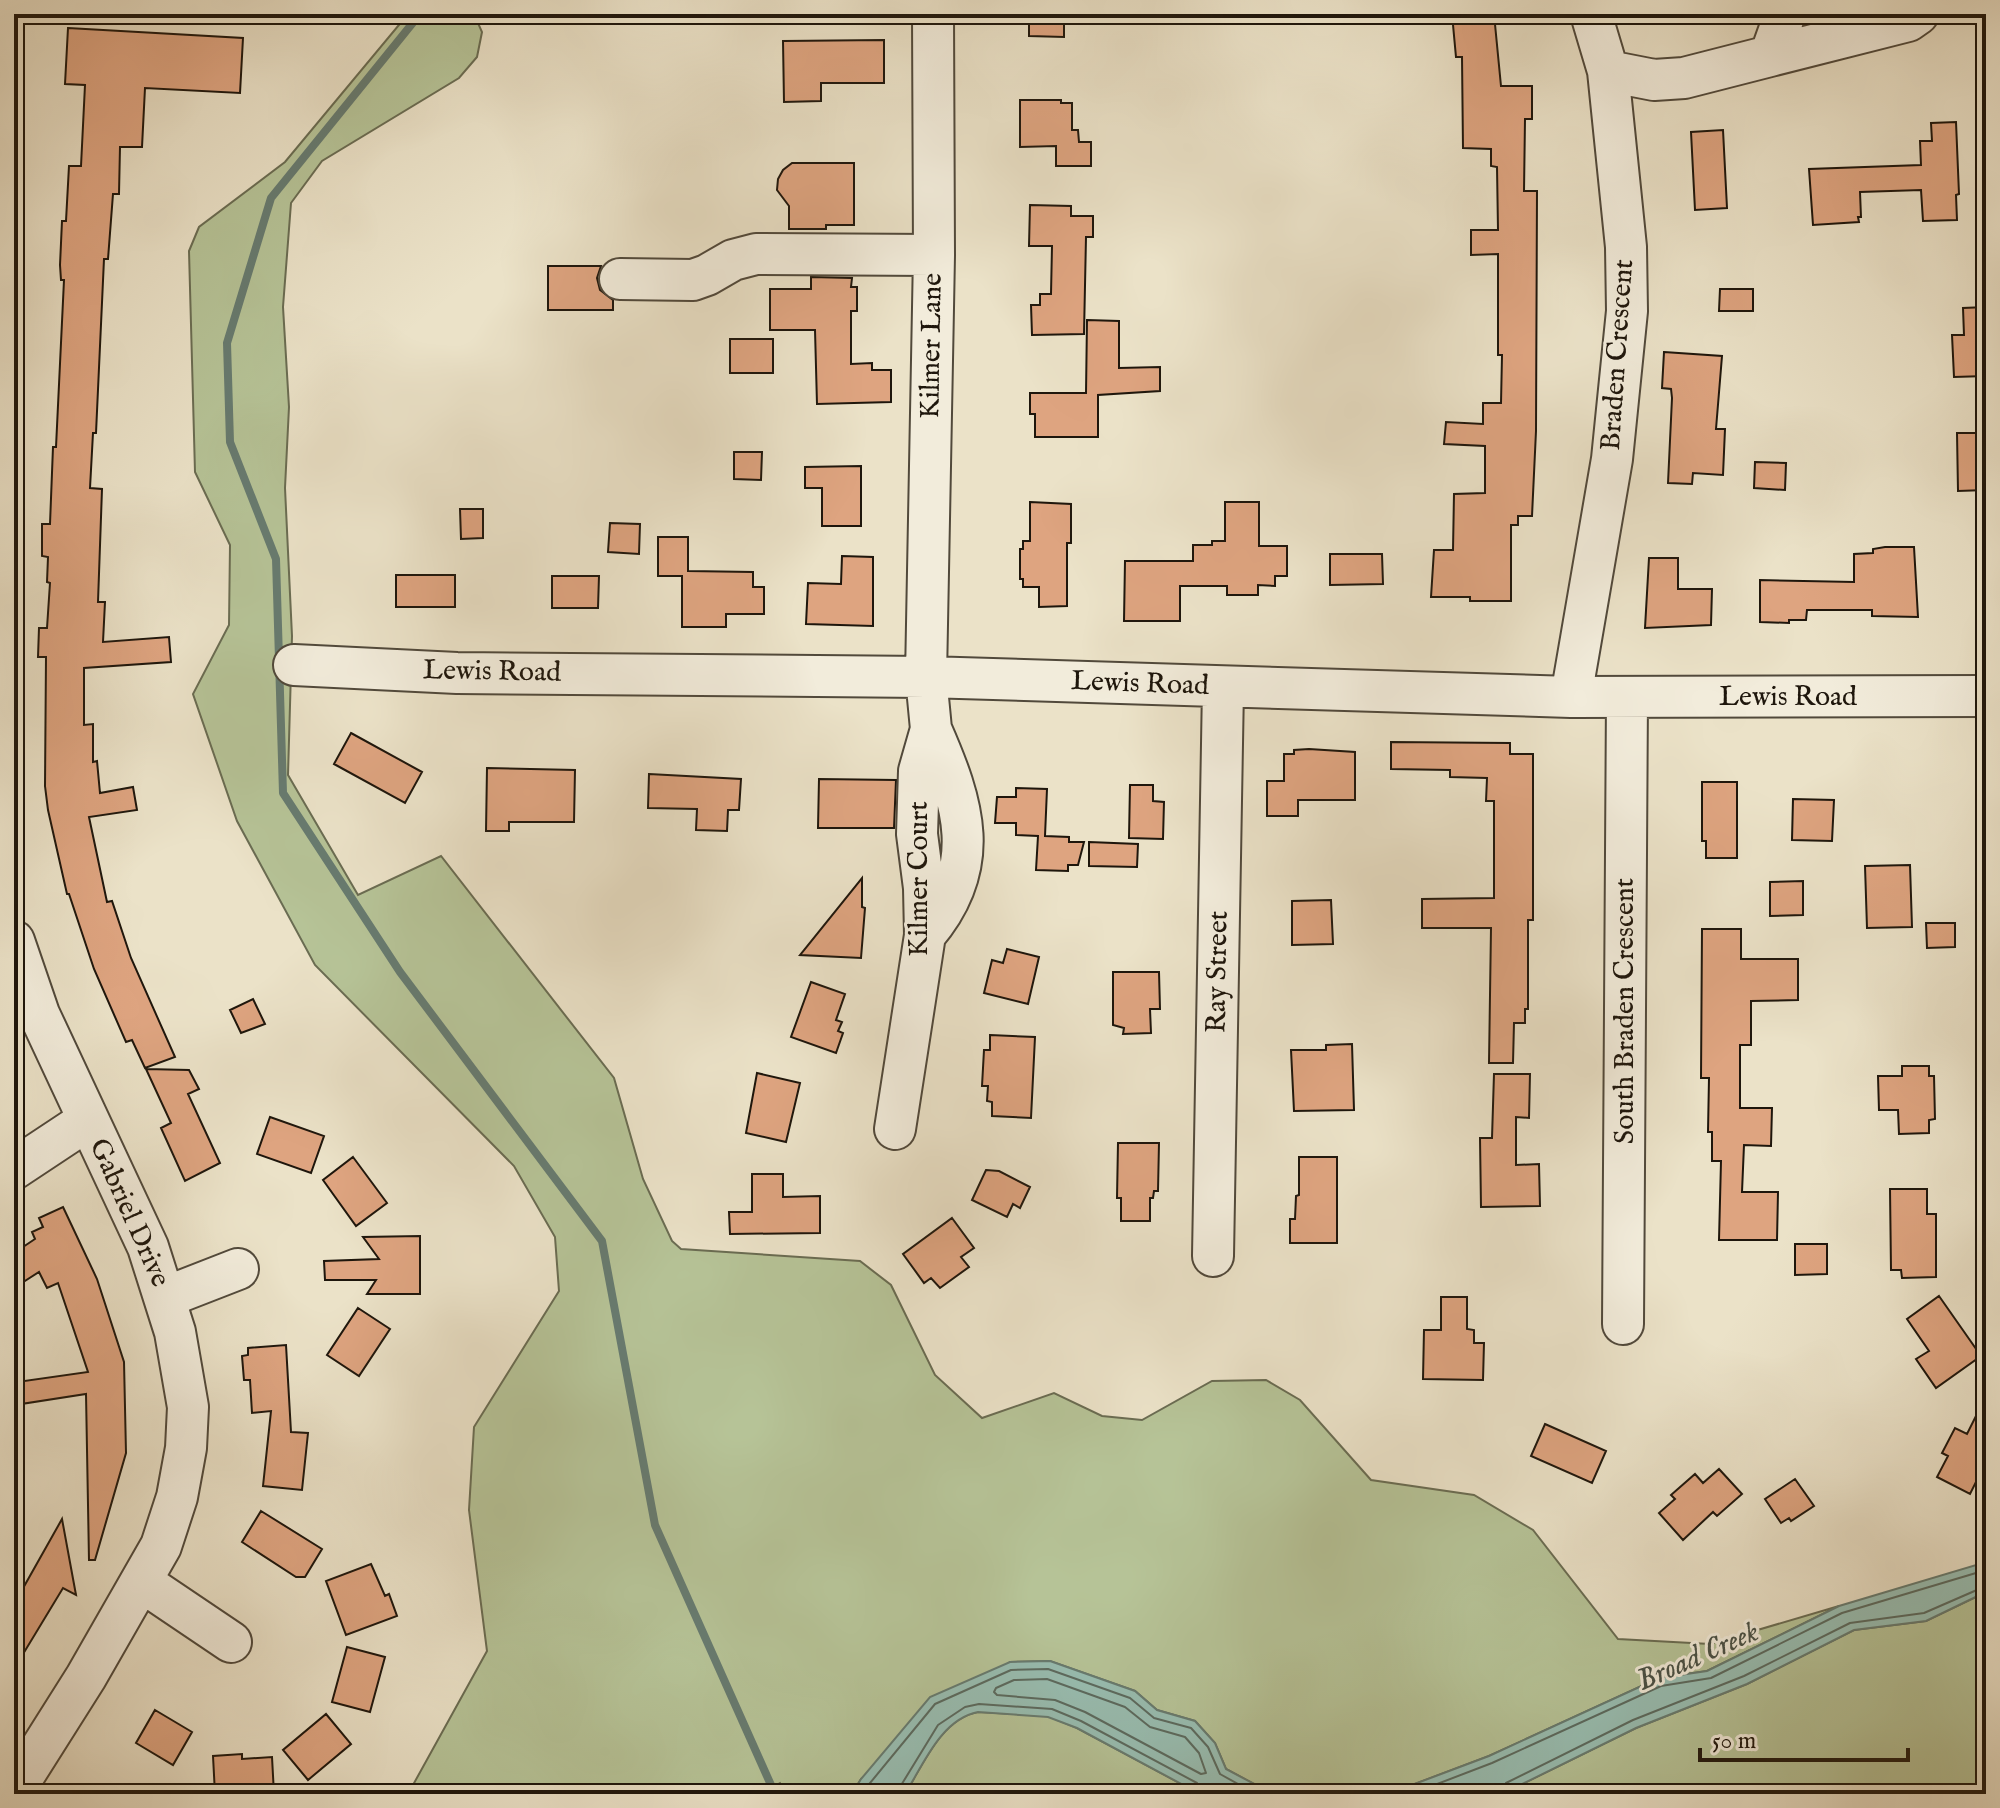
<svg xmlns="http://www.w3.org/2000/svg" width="2000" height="1808" viewBox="0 0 2000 1808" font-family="'IM FELL English',serif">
<rect width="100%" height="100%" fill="#ebe2c8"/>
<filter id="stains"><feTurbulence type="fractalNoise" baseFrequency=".0025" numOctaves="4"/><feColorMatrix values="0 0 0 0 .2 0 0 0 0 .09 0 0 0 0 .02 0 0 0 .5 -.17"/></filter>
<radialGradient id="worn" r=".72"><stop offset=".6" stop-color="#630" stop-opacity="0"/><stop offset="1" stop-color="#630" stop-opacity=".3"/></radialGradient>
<!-- green -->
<path fill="#b6c397" stroke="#6a6c52" stroke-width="2" d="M408 14H474L482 32 477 57 459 78 322 161 291 203 283 307 289 407 285 488 292 636 288 775 358 895 441 856 614 1078 643 1179 672 1241 681 1249 860 1261 891 1285 935 1375 982 1418 1054 1393 1102 1416 1142 1420 1212 1381 1266 1380 1300 1400 1371 1480 1474 1495 1533 1530 1618 1639 1710 1644 1839 1606 1707 1671 1659 1678 1489 1756 1388 1794H1273L1226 1769 1215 1743 1195 1721 1157 1710 1135 1691 1050 1661 1010 1662 861 1779 852 1794H786L780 1783 766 1791 767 1794H408L487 1651 469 1510 474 1427 559 1291 555 1237 514 1166 315 965 237 821 193 694 229 625 230 545 195 472 189 251 199 227 285 162Z
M1986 1592V1794H1502L1636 1728 1747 1684 1854 1630 1926 1621Z
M978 1712 1048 1716 1077 1728 1200 1794H905C923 1765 941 1719 978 1712Z"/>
<!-- water -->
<path fill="#98beb2" stroke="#677b70" stroke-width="2" d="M1986 1562V1592L1926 1621 1854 1630 1747 1684 1636 1728 1502 1794H1388L1489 1756 1659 1678 1707 1671 1839 1606Z
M1050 1661 1135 1691 1157 1710 1195 1721 1215 1743 1226 1769 1273 1794H1200L1077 1728 1048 1717 978 1712C941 1719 923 1765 905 1794H852L861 1779 930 1697 1010 1662Z"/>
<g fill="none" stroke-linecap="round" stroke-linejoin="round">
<!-- shore -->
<path stroke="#5b6a5f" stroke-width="2" d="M1047 1679 1125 1707 1150 1727 1185 1737 1199 1753 1206 1773 1201 1774 1085 1712 1055 1700 997 1695 994 1692 996 1688 1014 1680Z
M861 1794 935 1704 1011 1670 1048 1669 1130 1698 1154 1718 1191 1728 1208 1747 1220 1774 1256 1794
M899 1794 900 1787 938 1725 965 1707 979 1704 1052 1709 1081 1721 1197 1783 1201 1794
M1411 1794 1492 1763 1661 1686 1711 1678 1842 1613 1986 1570
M1501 1794 1506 1783 1633 1720 1744 1676 1850 1623 1924 1613 1986 1586"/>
<!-- stream -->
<path stroke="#677b70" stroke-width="8" d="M420 14 271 198 227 343 230 442 276 559 283 793 400 972 602 1241 655 1525 775 1794"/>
</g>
<!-- building -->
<path fill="#dea480" stroke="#1e160c" stroke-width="2" d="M1029 14H1064V37L1029 36Z
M1452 14H1494L1501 86H1532V119H1525L1524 191H1537L1536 431 1532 516H1518V525H1511V601H1470V597H1431L1434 550H1453L1454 494 1485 493V446L1444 444 1446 422 1483 424V403H1501L1502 355H1498V254L1471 255V230H1498L1497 167 1491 166V149L1463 148 1462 57H1456Z
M68 28 243 38 240 93 145 88 142 147H120L119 194H113L108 259H104L96 433H93L90 488 102 489 98 602H105L103 642 169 637 171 662 84 668V725L93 724V762L97 761 100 793 133 787 137 810 89 817 107 902 112 901 131 958 175 1057 145 1068 132 1040 126 1042 94 969 69 894H67L48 810 45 786 46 657H38L39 628H47L50 583 47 582 48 557 42 556V524H50L53 447H56L64 280H61L60 265 62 221H66L69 166H81L85 85 65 84Z
M884 40V83H821V101L784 102 783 41Z
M1020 100H1061V103H1072V130H1078L1079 142H1091V166H1056V146L1020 147Z
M1956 122 1959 194 1956 195 1957 220 1923 221 1921 190 1860 192 1861 217H1858L1859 222 1813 225 1809 169 1921 165 1920 141H1932L1931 123Z
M1723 130 1727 208 1695 210 1691 132Z
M792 163H854V225H826V229H789V206L777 190 778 179 783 170Z
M1030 205 1071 206V216H1093V237H1086L1084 334 1032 335 1031 305H1040V294H1051L1052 246H1029Z
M548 266H601L597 278 600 290 613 300V310H548Z
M811 277 852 278 851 287H857V311H851V364L872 363V370H891V402L817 404 815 330H770V289H811Z
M1720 289H1753V311H1719Z
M1986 307V376L1954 377 1952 335H1964L1963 308Z
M1087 320 1119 321V368L1160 367V391L1098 395V437H1035V414H1030V393H1086Z
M730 339H773V373H730Z
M1664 352 1722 356 1716 429H1725L1723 475 1693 473 1692 484 1668 483 1672 398 1671 389 1662 388Z
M1957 433H1986V490L1958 491Z
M734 452H762L761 480 734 479Z
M1755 462 1786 463 1785 490 1754 488Z
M861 466V526H822V488H805V467Z
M1030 502 1071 504V543H1067V606L1039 607V587H1023V579H1020V549H1023V541H1030Z
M1225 502H1259V546H1287V576H1275V586L1258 585V595H1227V586H1180V621H1124L1125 561H1193V545H1212V541H1225Z
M460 509H483V538L461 539Z
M610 523 640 524 639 554 608 552Z
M658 537H688V571L753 572V587H764V614H726V627H682V576H658Z
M1885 547H1914L1918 617 1872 616V610H1807L1806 620H1789V623L1760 622V580L1854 582V554L1873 553V549Z
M1330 554H1382L1383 584 1330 585Z
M842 556 873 557V626L806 624 808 583 841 584Z
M1649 558H1678V589H1712L1711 625 1645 628Z
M396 575H455V607H396Z
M552 576H599L598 608H552Z
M351 733 422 772 405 803 334 764Z
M1391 742 1510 743V754H1533V920H1528V1009H1525V1023H1514L1513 1063H1489L1491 928H1422V899L1494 898V801H1486L1487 778 1450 777V770L1391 769Z
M1309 749 1355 752V800H1298V816H1267V781H1284V754H1294V750Z
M487 768 575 770 574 822H509V831H486Z
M649 774 741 779 739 810H728L727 831 696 830 697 809 648 808Z
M819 779 896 780 894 828H818Z
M1702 782H1737V858H1706V841H1702Z
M1130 785H1153V801L1164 802 1163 839 1129 838Z
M1016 788 1047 789 1045 836 1069 837V842H1084L1078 865H1068V871L1036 870 1038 836 1016 835V823H995L997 797H1016Z
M1793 799 1834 800 1832 841 1792 840Z
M1089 842 1138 844 1137 867 1089 866Z
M1910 865 1912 927 1867 928 1865 866Z
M862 878V907L865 908 861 958 800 955Z
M1803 881V915L1770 916V882Z
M1331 900 1333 944 1292 945V901Z
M1926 923H1955V947L1927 948Z
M1702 929H1741V959H1798V1000L1751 1001V1045H1740V1108H1772L1771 1146 1744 1145 1742 1192H1778L1777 1240H1719L1721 1161H1712V1132H1708L1709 1078H1701Z
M1007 949 1039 957 1028 1004 984 993 992 960 1003 963Z
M1113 972H1159L1160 1009H1150L1151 1033 1123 1034 1124 1028 1113 1025Z
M811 982 845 994 836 1020 842 1022 838 1031 843 1033 836 1053 791 1037Z
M253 999 265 1024 241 1033 230 1010Z
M990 1035 1035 1037 1031 1118 992 1116V1102L987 1101 988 1086H982L984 1050H990Z
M1352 1044 1354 1110 1294 1111 1291 1050H1326V1045Z
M1902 1066H1929V1076H1934L1935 1119 1929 1120V1133L1899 1134 1898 1110H1879L1878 1076H1902Z
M146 1069 189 1070 199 1089 188 1094 220 1163 185 1181 161 1128 171 1123Z
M757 1073 800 1083 786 1142 746 1133Z
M1494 1074H1530L1529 1118 1516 1117V1165L1539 1164 1540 1206 1481 1207 1480 1138H1492Z
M270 1117 324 1136 311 1173 257 1154Z
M1118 1143H1159L1158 1191H1154L1153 1198H1150V1221H1121V1198H1117Z
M353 1157 387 1203 356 1226 323 1180Z
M1299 1157H1337V1243H1290V1219H1295L1296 1196 1299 1195Z
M986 1170 999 1171 1030 1187 1020 1208 1013 1204 1007 1217 972 1200Z
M752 1174H783V1197L820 1196V1233L730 1234 729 1212H752Z
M1890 1189H1927V1214H1936V1277L1902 1278 1901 1270H1891Z
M63 1207 97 1279 124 1362 126 1453 95 1560H89L86 1394 21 1404 17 1382 88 1372 58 1283 47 1288 39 1272 14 1288V1253L35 1239 32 1232 43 1227 39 1218Z
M952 1218 974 1248 961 1257 969 1267 940 1288 931 1278 924 1283 903 1254Z
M420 1236V1294H367L376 1280H325L324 1261 379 1259 363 1237Z
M1795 1244H1827V1274L1795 1275Z
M1939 1296 1981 1356 1936 1388 1916 1359 1929 1351 1907 1319Z
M1441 1297H1467V1329L1474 1330V1343H1484L1483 1380 1423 1379 1424 1330H1441Z
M358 1308 390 1329 359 1376 327 1355Z
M286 1345 291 1432 308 1433 302 1490 263 1486 271 1411 252 1413 250 1380H244L242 1356 248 1355V1348Z
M1986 1396V1462L1970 1494 1937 1477 1948 1456 1942 1453 1955 1428 1967 1434Z
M1545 1424 1606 1451 1592 1483 1531 1456Z
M1719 1469 1742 1494 1717 1516 1713 1512 1683 1540 1659 1513 1675 1499 1671 1495 1695 1474 1703 1483Z
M1795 1479 1814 1506 1791 1521 1789 1518 1781 1523 1765 1499Z
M261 1511 322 1549 305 1577H296L242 1542Z
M62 1519 76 1595 63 1588 14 1669V1585L22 1590Z
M371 1564 385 1596 389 1594 397 1616 346 1635 326 1581Z
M347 1647 385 1657 370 1712 332 1702Z
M155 1710 192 1732 173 1765 136 1743Z
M326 1714 351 1744 308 1780 283 1750Z
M242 1754V1759L272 1757 274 1794H215L213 1756Z"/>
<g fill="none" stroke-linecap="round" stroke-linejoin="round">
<!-- minor casing -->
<g stroke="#51493b" stroke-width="44">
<path id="minor" d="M1785 14 1770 56 1908 21 1918 14
M1608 71 1654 80 1684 78 1770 56
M620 279 693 280 707 275 733 260 756 254 934 255
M294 665 457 673 926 677 1571 697 1986 696
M1571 697 1612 459 1627 311 1626 247 1608 71 1591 14
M925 935C984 866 964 804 931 729
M14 941 39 1014 148 1247 175 1332 188 1407 186 1448 177 1497 161 1546 86 1677 14 1791
M895 1129 925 935 924 888 917 834 919 771 931 729 926 677 934 255 933 14
M14 1169 88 1120
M1213 1256 1223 687
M166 1297 238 1269
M1623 1324 1627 697
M142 1582 231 1642"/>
</g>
<!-- minor -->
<use href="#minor" stroke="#f2ecdb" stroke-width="40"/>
</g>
<g text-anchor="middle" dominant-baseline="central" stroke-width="6" stroke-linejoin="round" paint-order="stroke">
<!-- street labels -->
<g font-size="28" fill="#1e160c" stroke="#f2ecdb">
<text transform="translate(932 346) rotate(-89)">Kilmer Lane</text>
<text transform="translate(1618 355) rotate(-86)">Braden Crescent</text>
<text transform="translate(492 672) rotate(1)">Lewis Road</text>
<text transform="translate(1140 684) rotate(2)">Lewis Road</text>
<text x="1788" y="697">Lewis Road</text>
<text transform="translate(919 879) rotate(-90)">Kilmer Court</text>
<text transform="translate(1218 972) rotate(-89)">Ray Street</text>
<text transform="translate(1625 1011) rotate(-90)">South Braden Crescent</text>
<text transform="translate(129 1213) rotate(66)">Gabriel Drive</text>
</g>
<!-- water labels -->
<g font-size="30" font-style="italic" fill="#495146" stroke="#f2ecdb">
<text transform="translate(1698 1657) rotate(-24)">Broad Creek</text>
</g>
</g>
<!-- margin -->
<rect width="2000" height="1808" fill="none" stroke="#ebe2c8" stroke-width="48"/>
<rect x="16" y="16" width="1968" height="1776" fill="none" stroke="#1e160c" stroke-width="4"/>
<rect x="24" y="24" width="1952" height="1760" fill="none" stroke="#1e160c" stroke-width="2"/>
<!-- scale -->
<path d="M1700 1748v12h208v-12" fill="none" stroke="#1e160c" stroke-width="4"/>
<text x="1712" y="1748" font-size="24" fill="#1e160c" stroke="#f2ecdb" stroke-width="6" paint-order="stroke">50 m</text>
<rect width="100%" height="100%" filter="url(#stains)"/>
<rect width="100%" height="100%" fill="url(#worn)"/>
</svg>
